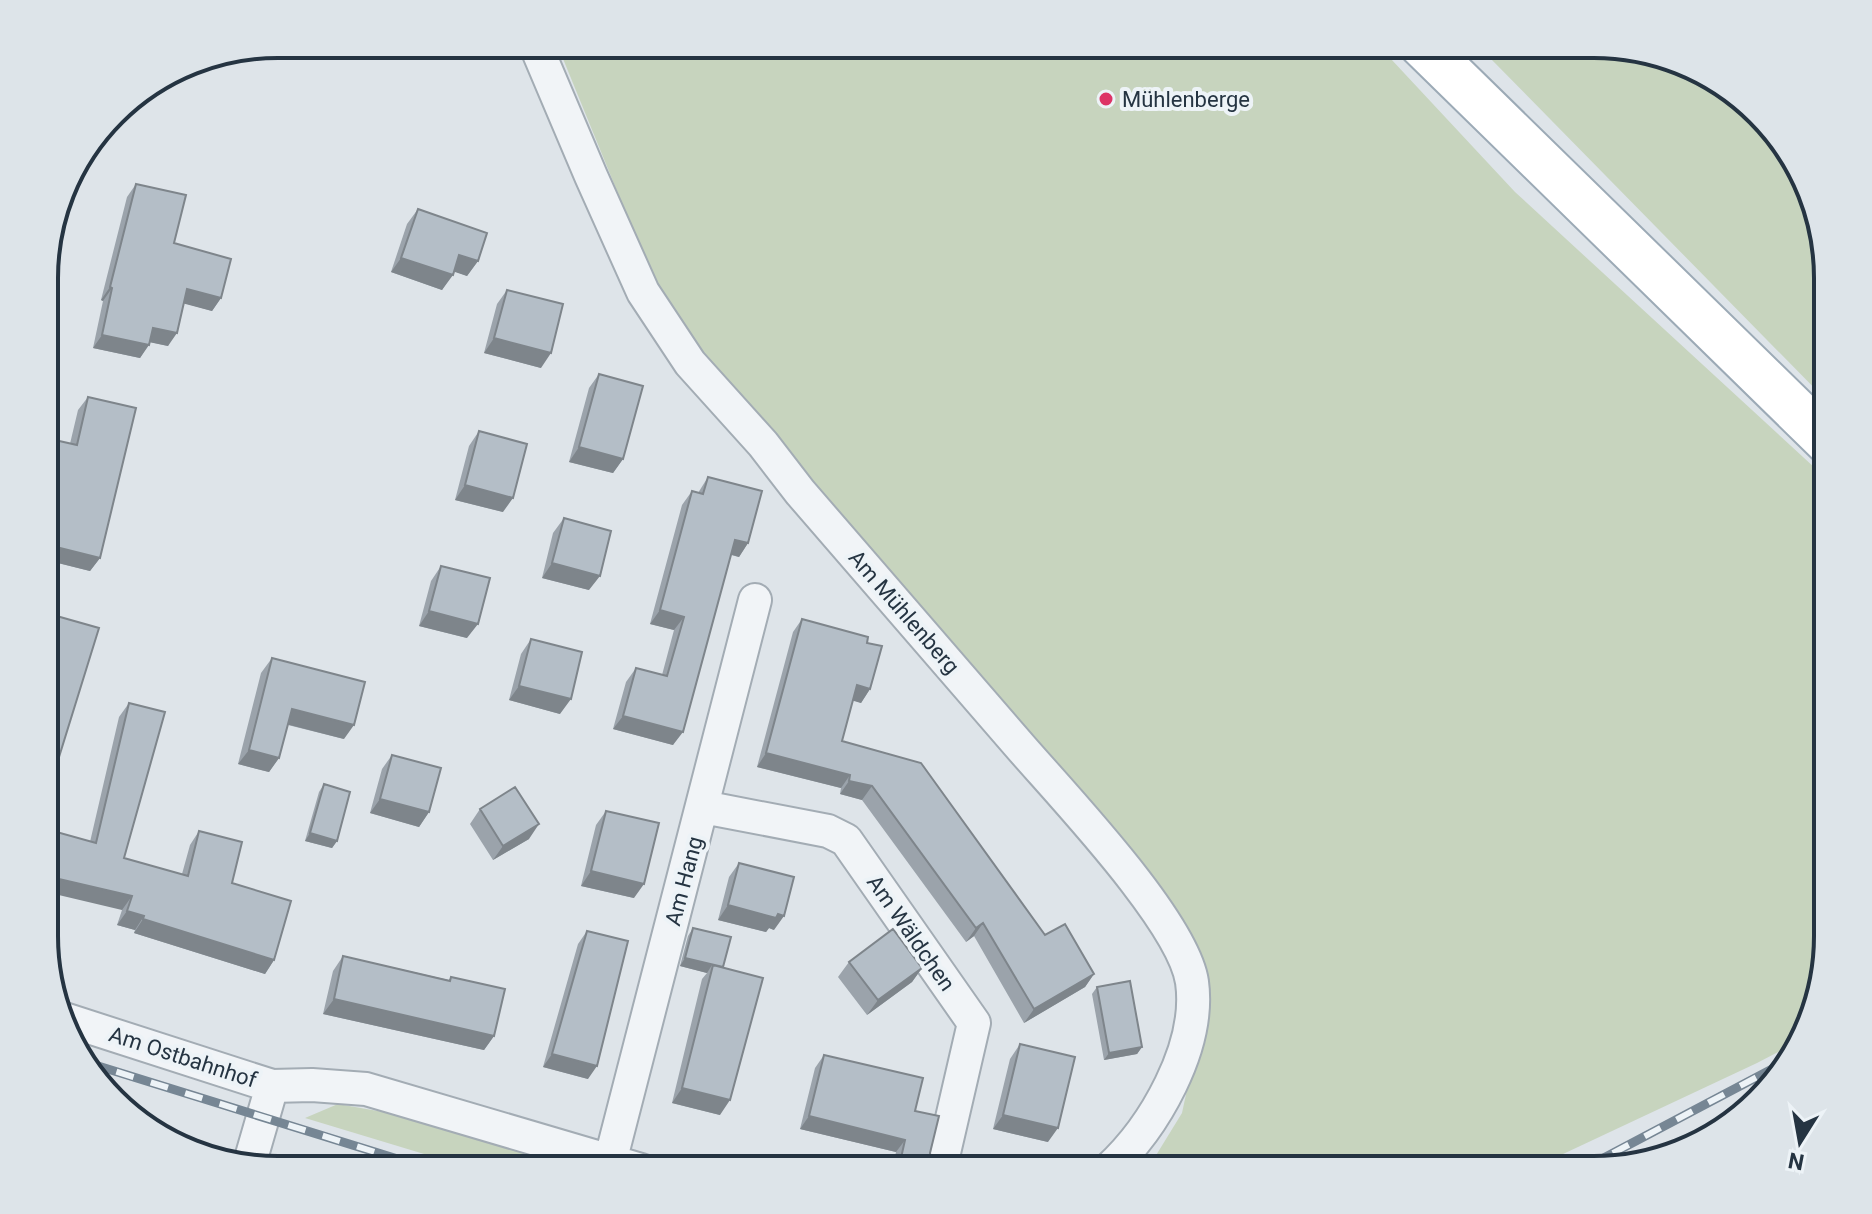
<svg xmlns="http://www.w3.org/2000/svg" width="1872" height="1214" viewBox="0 0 1872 1214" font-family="Roboto,sans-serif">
<rect width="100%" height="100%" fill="#dee4e9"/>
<!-- green -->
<path fill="#c7d4be" d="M557 44H1377L1515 192 1828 480V951L1797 1042 1757 1063 1529 1170H1147L1182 1113 1209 987 1178 928 696 351 657 289Z
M1489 44H1595L1725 84 1797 161 1828 263V402L1491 59Z
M338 1104 406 1116 587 1170H477L305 1118Z"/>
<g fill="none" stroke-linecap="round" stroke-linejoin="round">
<!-- minor casing -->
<g stroke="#a3acb4" stroke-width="36">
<path id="minor" d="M535 44 591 176 643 292 690 363 763 444 800 492C873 576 946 660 1018 744 1061 794 1183 921 1192 982 1201 1047 1154 1128 1108 1170
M703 807 828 831 846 840 974 1023 940 1170
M64 1019 272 1086 312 1085 366 1089 641 1170
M250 1162 272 1086
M610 1162 755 600"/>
</g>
<!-- primary casing -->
<g stroke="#9caab6" stroke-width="48">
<path id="primary" d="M1421 44 1828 442"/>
</g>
<!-- minor -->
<use href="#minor" stroke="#f1f4f7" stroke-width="32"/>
<!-- primary -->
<use href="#primary" stroke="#fff" stroke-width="44"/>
<!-- rail casing -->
<g stroke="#768694" stroke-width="9">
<path id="rail" d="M82 1061 433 1170
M1581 1170 1791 1059"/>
</g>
<!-- rail -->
<use href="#rail" stroke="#edf3f7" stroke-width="6" stroke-dasharray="18" stroke-linecap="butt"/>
</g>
<!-- wall -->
<path fill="#9ba3ab" d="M136 184 174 243 221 298 212 311 184 303 168 346 150 342 140 358 93 348 103 301 101 300 127 197Z
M418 209 478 261 467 276 454 271 442 290 391 272 407 224Z
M507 290 541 368 484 353 497 304Z
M599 374 623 459 613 473 569 462 589 388Z
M88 397 100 558 90 571 46 560V545L78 410Z
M479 431 503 512 455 500 469 446Z
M708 477 748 543 739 557 731 555 673 745 613 729 626 682 636 668 662 675 674 630 650 624 682 505 692 491 698 493Z
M564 518 589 590 542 578 553 533Z
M441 566 467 638 419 626 431 581Z
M802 619 867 643 870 689 861 703 853 700 842 741 1045 935 1094 974 1085 987 1024 1023 974 936 966 942 862 800 840 794 841 788 757 767 793 632Z
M531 639 560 714 509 700 521 654Z
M272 658 344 739 288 725 279 758 269 772 238 764 261 673Z
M129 703 124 858 182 874 190 845 199 831 232 883 274 960 265 974 134 933 135 930 117 925 122 910 90 842 119 717Z
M392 755 429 812 419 827 370 813 382 769Z
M324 784 337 841 332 848 305 841 319 792Z
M480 809 529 839 493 860 470 824Z
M606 811 634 898 581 886 596 825Z
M739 863 774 930 769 928 766 932 718 920 729 877Z
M693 928 723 967 720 1115 672 1103 702 979 707 973 680 966 688 936Z
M587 931 588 1079 543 1067 578 944Z
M343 956 449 980 451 977 494 1036 484 1050 323 1014 333 971Z
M849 962 922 968 912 982 867 1015 838 977Z
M1097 987 1142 1047 1137 1054 1104 1060 1092 994Z
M1020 1044 1048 1142 993 1129 1010 1059Z
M824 1055 915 1111 930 1153 929 1170H892L896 1152 800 1129 815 1068Z"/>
<!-- shaded-wall -->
<path fill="#7e858b" d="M459 255 478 261 467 276 449 270Z
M401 258 453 275 442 290 391 272Z
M110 287 112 288 103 301 101 300Z
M187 289 221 298 212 311 178 302Z
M153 328 177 333 168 346 144 341Z
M102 335 149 345 140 358 93 348Z
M494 338 551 353 541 368 484 353Z
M579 447 623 459 613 473 569 462Z
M465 485 513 498 503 512 455 500Z
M46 520 57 523 48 536H46Z
M735 540 748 543 739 557 726 553Z
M52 546 100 558 90 571 46 560V554Z
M552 563 600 576 589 590 542 578Z
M660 610 684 617 674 630 650 624Z
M429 611 478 624 467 638 419 626Z
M857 685 870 689 861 703 847 699Z
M519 686 571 699 560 714 509 700Z
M292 709 354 725 344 739 282 723Z
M623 716 683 732 673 745 613 729Z
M249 750 279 758 269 772 238 764Z
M766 753 850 775 841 788 757 767Z
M849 781 872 786 862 800 840 794Z
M380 799 429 812 419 827 370 813Z
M539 824 529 839 493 860 503 846Z
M310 833 337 841 332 848 305 841Z
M591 871 644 884 634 898 581 886Z
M46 876 132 896 122 910 46 892Z
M728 905 778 914 784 916 774 930 769 928 766 932 718 920Z
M127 911 144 916 135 930 117 925Z
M143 919 274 960 265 974 134 933Z
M983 923 974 936 966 942 976 928Z
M685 958 712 965 707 973 680 966Z
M922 968 912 982 867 1015 878 1000Z
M1094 974 1085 987 1024 1023 1034 1009Z
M334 999 494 1036 484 1050 323 1014Z
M1142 1047 1137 1054 1104 1060 1109 1053Z
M552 1054 597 1066 588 1079 543 1067Z
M682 1088 730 1100 720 1115 672 1103Z
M1003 1115 1058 1128 1048 1142 993 1129Z
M809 1116 905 1140 896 1152 800 1129Z
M901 1158 932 1165 929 1170H893Z"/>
<!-- building -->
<path fill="#b4bec7" stroke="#7e858b" stroke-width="2" d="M136 184 186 195 174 243 231 259 221 298 187 289 177 333 153 328 149 345 102 335 112 288 110 287Z
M418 209 487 233 478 261 459 255 453 275 401 258Z
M507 290 563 304 551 353 494 338Z
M599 374 643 386 623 459 579 447Z
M88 397 136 408 100 558 52 546 57 523 46 520V438L77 445Z
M479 431 527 444 513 498 465 485Z
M708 477 762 491 748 543 735 540 683 732 623 716 636 668 667 676 684 617 660 610 692 491 703 494Z
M564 518 611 531 600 576 552 563Z
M441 566 490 578 478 624 429 611Z
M46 613 99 628 46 799Z
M802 619 868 637 867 643 882 646 870 689 857 685 842 741 921 763 1045 935 1065 924 1094 974 1034 1009 983 923 976 928 872 786 849 781 850 775 766 753Z
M531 639 582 652 571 699 519 686Z
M272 658 365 682 354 725 292 709 279 758 249 750Z
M129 703 165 712 124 858 188 876 199 831 242 842 232 883 291 901 274 960 143 919 144 916 127 911 132 896 46 876V829L96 843Z
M392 755 441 768 429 812 380 799Z
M324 784 350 792 337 841 310 833Z
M515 787 539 824 503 846 480 809Z
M606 811 659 823 644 884 591 871Z
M739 863 794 877 784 916 778 914 776 918 728 905Z
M693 928 731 937 723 967 685 958Z
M893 929 922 968 878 1000 849 962Z
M587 931 628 941 597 1066 552 1054Z
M343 956 450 981 451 977 505 989 494 1036 334 999Z
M713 965 763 978 730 1100 682 1088Z
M1130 981 1142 1047 1109 1053 1097 987Z
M1020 1044 1075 1057 1058 1128 1003 1115Z
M824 1055 923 1078 915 1111 939 1116 930 1153 932 1165 901 1158 905 1140 809 1116Z"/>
<!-- markers -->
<circle fill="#dd3466" stroke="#edf3f7" stroke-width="3" cx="1106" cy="99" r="8"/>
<g text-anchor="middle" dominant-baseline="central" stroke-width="8" stroke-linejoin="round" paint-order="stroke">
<!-- poi labels -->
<g font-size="22" fill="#253442" stroke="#edf3f7" text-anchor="start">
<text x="1122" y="99">Mühlenberge</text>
</g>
<!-- street labels -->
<g font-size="22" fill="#253442" stroke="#edf3f7">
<text transform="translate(904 612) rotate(49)">Am Mühlenberg</text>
<text transform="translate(684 881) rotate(-75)">Am Hang</text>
<text transform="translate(911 933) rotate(55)">Am Wäldchen</text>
<text transform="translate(183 1057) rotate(18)">Am Ostbahnhof</text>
</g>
</g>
<!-- crop -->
<path d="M0 0H1872V1214H0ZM278 58H1594A220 220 0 0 1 1814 278V936A220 220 0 0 1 1594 1156H278A220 220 0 0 1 58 936V278A220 220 0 0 1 278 58Z" fill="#dde4e9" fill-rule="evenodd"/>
<path fill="none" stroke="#253442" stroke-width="4" d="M278 58H1594A220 220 0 0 1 1814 278V936A220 220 0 0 1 1594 1156H278A220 220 0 0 1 58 936V278A220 220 0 0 1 278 58Z"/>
<!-- north arrow -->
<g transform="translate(1800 1142) rotate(191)" stroke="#edf3f7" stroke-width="6" paint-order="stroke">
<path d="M0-6L14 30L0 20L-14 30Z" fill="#253442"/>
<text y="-12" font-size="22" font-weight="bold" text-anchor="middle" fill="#253442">N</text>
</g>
</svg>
